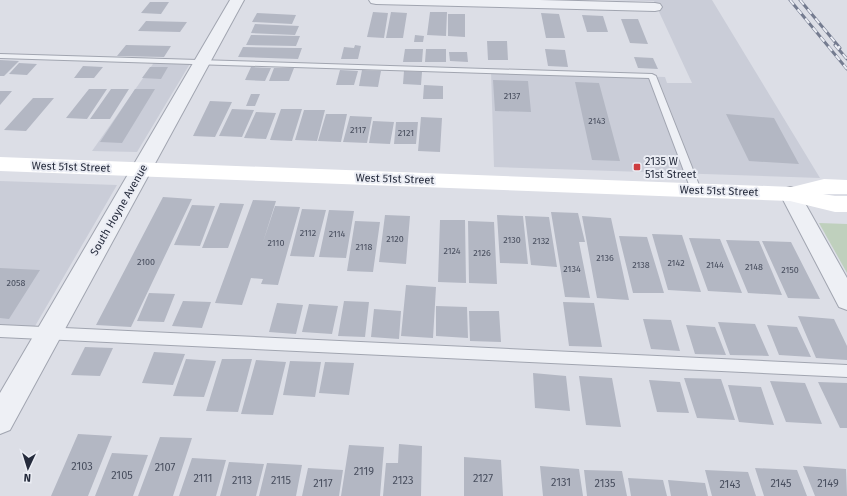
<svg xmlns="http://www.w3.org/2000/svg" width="847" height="496" viewBox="0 0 847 496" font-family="'Fira Sans',sans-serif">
<rect width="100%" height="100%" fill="#dcdee6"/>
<!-- built -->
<path fill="#cacdd8" d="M599 0H712L820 178 494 167 491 71 665 77 667 83H692L654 1Z
M155 61 191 62 137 152 92 151Z
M0 181 117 185 31 333 0 331Z"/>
<!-- green -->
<path fill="#bfd0bd" d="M819 223 847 224V273Z"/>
<!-- building -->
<path fill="#b3b7c3" d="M150 2H169L161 14 141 13Z
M373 12 388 13 384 38 367 37Z
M391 12 407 13 403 38H386Z
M430 12H447L446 36 427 35Z
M257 13 296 15 292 24 252 22Z
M541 13 559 14 565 38H546Z
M448 14H465V37L448 36Z
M582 15 603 16 608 32H587Z
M621 19H638L648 44 630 43Z
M146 21 187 22 180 32 138 31Z
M255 24 299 26 295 35 251 33Z
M251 35 300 36 296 46 246 45Z
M415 35 424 36 423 42H414Z
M487 41H507L508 60H488Z
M126 45 171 46 164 57 117 56Z
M355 45 361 46 358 59H341L344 47 354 48Z
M243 47 295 48H302L298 59 238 57Z
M405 49H423L422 62H403Z
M426 49H446V62H425Z
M545 49 565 50 568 67 548 66Z
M449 52H467L468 62 450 61Z
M634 57 653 58 658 69 638 68Z
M0 60 19 61 4 76H0Z
M19 63 37 64 27 75 9 74Z
M83 66 103 67 94 78H74Z
M150 67H168L161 79 142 78Z
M251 67 271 68 265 81 245 80Z
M274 68H294L289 81H269Z
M340 70 358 71 354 85H336Z
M362 70 381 71 378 87 359 86Z
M404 71 422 72 421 85 403 84Z
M493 80 528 81 531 112 495 111Z
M575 82 599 83 620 161 592 160Z
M424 85 443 86V99H423Z
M89 89H107L87 119 66 118Z
M111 89H129L110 119H90Z
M135 89H155L122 143 100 142Z
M0 91H12L0 105Z
M251 94H260L255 106H246Z
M33 98H54L26 131 4 130Z
M210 101 232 102 215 137 193 136Z
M232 109 254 110 242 137 219 136Z
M281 109H302L292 141 270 140Z
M304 110H325L317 141 295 140Z
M256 112 276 113 266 139 244 138Z
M326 114H347L341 142 318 141Z
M726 114 774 118 799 164 749 161Z
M350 116 372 117 367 143 343 142Z
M421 117 442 118 440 152 418 151Z
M373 121 394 122 390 144 369 143Z
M396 122H418L416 144H394Z
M163 197 192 199 131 327 96 325Z
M253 200 276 201 263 242 275 206 300 207 278 285 261 284 263 279 251 278 242 305 215 303Z
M220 203 244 204 228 248H202Z
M192 205 215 206 200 246 174 245Z
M302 209 326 210 314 257 290 256Z
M329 210 354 211 346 258 319 257Z
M551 212 578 213 585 242H579L590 298 565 297Z
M385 215 410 216 406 264 379 262Z
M497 215 523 216 528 264 500 263Z
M525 216 549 217 557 267 531 265Z
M582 216 611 218 629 300 597 298Z
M440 220H465L466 283 438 282Z
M355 221 380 222 373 272 347 271Z
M468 221 494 222 497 284 469 283Z
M652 234 682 235 701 292 668 290Z
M619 236 647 237 664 293H633Z
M689 238 720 239 742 293 708 291Z
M726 240 759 241 782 295 748 293Z
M762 241 791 242 820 299 788 298Z
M0 268 40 270 9 319 0 318Z
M406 285 436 287 433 338 401 336Z
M149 293 175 294 164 322 137 321Z
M183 301 211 302 202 328 172 326Z
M344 301 369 302 365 337 338 336Z
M563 302 594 303 602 347 569 346Z
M277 303 303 305 296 334 269 332Z
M309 304 338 306 332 334 302 332Z
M436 306 467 307 468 338 436 336Z
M374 309 401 311 399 339 371 337Z
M469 311H499L501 342 470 341Z
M798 316 834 319 847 346V360L816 358Z
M643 319 671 320 680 351 651 349Z
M718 322 755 324 769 356 730 355Z
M686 325 715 327 726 355 695 354Z
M767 325 797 327 811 357 779 355Z
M85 347 113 348 100 376 71 375Z
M154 352 185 354 173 385 142 383Z
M186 359 216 361 204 397 173 396Z
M222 359H252L238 412 206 411Z
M256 360 286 362 273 415 241 414Z
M290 361 321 362 315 397 283 395Z
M325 362 354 363 349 395 319 393Z
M533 373 566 376 570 411 535 408Z
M579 376 612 378 621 427 586 425Z
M684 378 721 379 735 420 697 418Z
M649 380 680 382 689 413 657 412Z
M770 381 805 383 822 424 786 422Z
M818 382 847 383V428H840Z
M728 385 761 387 774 425 739 422Z
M78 434 112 436 88 496H51Z
M160 437 192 438 173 496H138Z
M399 444 422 446 421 496H383L386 463H398Z
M349 445 384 447 380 496H341Z
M112 453 148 455 133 496H95Z
M464 457 501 460 503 496H464Z
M192 458 226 460 216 496H179Z
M229 462 264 464 256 496H220Z
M267 463 302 465 296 496H259Z
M540 466 579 469 583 496H543Z
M803 466 846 469 847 496H815Z
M308 468 343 470 339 496H302Z
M755 468 797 470 807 496H764Z
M584 470 622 471 627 496H587Z
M705 470 748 472 756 496H712Z
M628 478 663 480 667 496H631Z
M668 480 705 483 708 496H671Z"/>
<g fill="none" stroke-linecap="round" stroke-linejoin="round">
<!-- lane casing -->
<g stroke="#a1a5b0" stroke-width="2">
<path id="lane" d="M0 54 652 74 656 76 701 190 700 193H692L691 190 649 78 0 58Z
M0 325 847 365V377L0 337Z"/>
</g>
<!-- street casing -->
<g stroke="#a1a5b0" stroke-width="2">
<path id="street" d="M230 0H244L10 430 0 434V393Z
M369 0H540L655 3 660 4 662 7 660 10 655 11 376 4 371 3Z
M790 187 797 189 847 278V310L839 307 780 194 783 189Z"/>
</g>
<!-- lane -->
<use href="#lane" fill="#eef0f5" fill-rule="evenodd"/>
<!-- street -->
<use href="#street" fill="#eef0f5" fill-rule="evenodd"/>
<!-- secondary -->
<path fill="#fff" fill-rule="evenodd" d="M0 157 792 187 824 179 847 180V194H823L835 196H847V212H835L790 201 0 171Z"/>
<!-- rail casing -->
<g stroke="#757c90" stroke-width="3">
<path id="rail" d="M790 0 847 69
M800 0 840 48
M835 45 847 59"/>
</g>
<!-- rail -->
<use href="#rail" stroke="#ebedf4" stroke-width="2" stroke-dasharray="6" stroke-linecap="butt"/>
</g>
<!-- markers -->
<rect fill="#ce3d40" stroke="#ebedf4" stroke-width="1.5" x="633" y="163" width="8" height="8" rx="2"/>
<g text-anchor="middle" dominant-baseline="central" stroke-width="4" stroke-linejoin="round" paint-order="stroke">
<!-- number labels -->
<g font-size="9" fill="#484e5e">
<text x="512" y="96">2137</text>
<text x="597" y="121">2143</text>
<text x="358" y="130">2117</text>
<text x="406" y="133">2121</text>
<text x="308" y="233">2112</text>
<text x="337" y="234">2114</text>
<text x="395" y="239">2120</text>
<text x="512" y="240">2130</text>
<text x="541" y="241">2132</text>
<text x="276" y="243">2110</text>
<text x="364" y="247">2118</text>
<text x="452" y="251">2124</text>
<text x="482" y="253">2126</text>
<text x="605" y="258">2136</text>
<text x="146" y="262">2100</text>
<text x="676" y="263">2142</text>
<text x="641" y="265">2138</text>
<text x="715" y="265">2144</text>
<text x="754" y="267">2148</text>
<text x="572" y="269">2134</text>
<text x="790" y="270">2150</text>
<text x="16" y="283">2058</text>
</g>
<!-- poi labels -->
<g font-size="11" fill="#252b3c" stroke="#ebedf4" text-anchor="start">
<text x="645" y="161">2135 W<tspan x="645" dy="13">51st Street</tspan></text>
</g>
<!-- street labels -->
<g font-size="11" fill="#252b3c" stroke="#ebedf4">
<text transform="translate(71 167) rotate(2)">West 51st Street</text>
<text transform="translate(395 179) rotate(2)">West 51st Street</text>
<text transform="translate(719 191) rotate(2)">West 51st Street</text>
<text transform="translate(119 210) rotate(-60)">South Hoyne Avenue</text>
</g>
<!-- near-number labels -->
<g font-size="11" fill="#484e5e">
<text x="82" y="466">2103</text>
<text x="165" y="467">2107</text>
<text x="364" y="471">2119</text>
<text x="122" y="475">2105</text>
<text x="203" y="478">2111</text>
<text x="483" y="478">2127</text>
<text x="242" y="480">2113</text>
<text x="281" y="480">2115</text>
<text x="403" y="480">2123</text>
<text x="561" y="482">2131</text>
<text x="323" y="483">2117</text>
<text x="605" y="483">2135</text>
<text x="781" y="483">2145</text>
<text x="828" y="483">2149</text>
<text x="730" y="484">2143</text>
</g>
</g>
<!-- north arrow -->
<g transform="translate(28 468) rotate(184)" stroke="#ebedf4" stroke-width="3" paint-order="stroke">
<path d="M0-3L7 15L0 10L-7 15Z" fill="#252b3c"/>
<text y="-6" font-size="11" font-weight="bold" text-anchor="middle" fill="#252b3c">N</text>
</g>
</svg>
